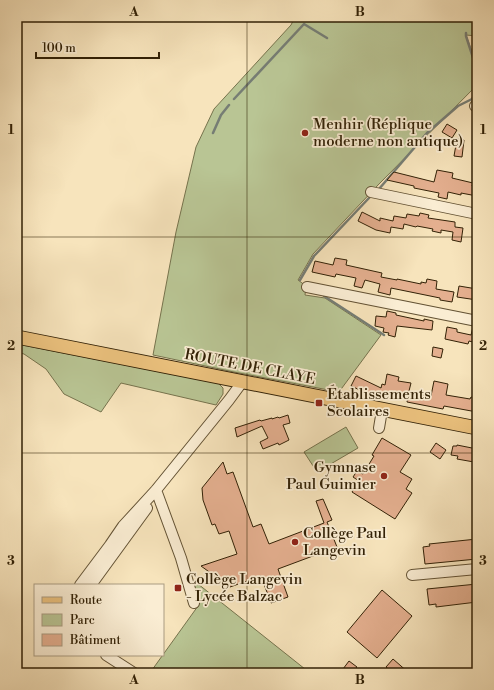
<svg xmlns="http://www.w3.org/2000/svg" width="494" height="690" viewBox="0 0 494 690" font-family="'Libre Bodoni',serif">
<rect width="100%" height="100%" fill="#f7e4bc"/>
<filter id="stains"><feTurbulence type="fractalNoise" baseFrequency=".005" numOctaves="4"/><feColorMatrix values="0 0 0 0 .2 0 0 0 0 .09 0 0 0 0 .02 0 0 0 .5 -.17"/></filter>
<radialGradient id="worn" r=".72"><stop offset=".6" stop-color="#630" stop-opacity="0"/><stop offset="1" stop-color="#630" stop-opacity=".3"/></radialGradient>
<!-- green -->
<path fill="#b9c594" stroke="#76734d" d="M295 17H477V36L466 35 477 66V85L378 185 313 254 298 280 306 286 305 295 325 298 381 335 339 392 234 372 153 355 176 232 196 147 214 109 291 25Z
M17 344 218 383 223 388V394L216 405 121 383 101 412 64 394 46 369 24 354 17 352Z
M346 427 358 448 317 472 304 452Z
M188 576 310 673H156L152 670 198 606Z"/>
<g fill="none" stroke-linecap="round" stroke-linejoin="round">
<!-- stream -->
<path stroke="#767d74" stroke-width="2.5" d="M466 33V36L477 70
M234 99 304 24 327 38
M213 133 221 115 229 105
M379 189 427 133 458 106 472 99 477 90
M300 280 314 256 369 198
M324 296 384 335"/>
</g>
<!-- building -->
<path fill="#e4af8f" stroke="#322106" d="M447 124 457 130 452 138 442 132Z
M457 139 464 140 462 157 454 156Z
M437 170 453 173 452 178 473 183 472 186 477 188V196L461 193V195L448 192 447 199 438 197 439 193 414 188V186L387 180 394 172 434 182Z
M362 212 380 221V218L393 221 394 216 406 218 407 214 419 216 420 213 429 215 428 218 455 222V227L463 228 461 242 452 240 453 232 441 230V233L432 231 433 229 417 226 416 227 404 224 403 229 391 227 390 233 376 230 358 221Z
M335 258 347 260 346 265 382 273 381 277 397 280V279L421 284V282L426 283 427 279 437 281 436 289 454 292 452 302 440 300V298L391 288 390 295 378 292 380 284 365 280 362 288 354 286 356 278 336 274 335 277 312 272 315 261 333 265Z
M459 286 477 289V300L457 297Z
M387 311 396 313V315L424 321V319L433 321 432 330 397 326 395 337 388 335 389 333 383 332 384 328 375 326 376 316 386 317Z
M447 327 457 329V332L471 335 473 327H477V343L469 341 468 344 445 339Z
M433 347 443 349 441 358 432 356Z
M387 374 399 377 398 381 411 383 408 395 423 398V395L431 396 434 381 448 384 446 395 470 399 471 397 477 398V412L444 406 443 409 407 402 408 395 396 392 395 398 383 397 361 392 362 391 351 386 356 376 381 388 382 384 385 385Z
M288 415 290 423 283 425 289 440 279 445 278 443 263 449 260 442 268 438 262 426 237 437 235 428 260 420 261 421 272 418V419L278 417 279 418Z
M382 438 411 455 400 472 412 479 406 489 412 493 395 519 352 492 359 481 353 477 357 471 363 474 374 456 372 455Z
M436 443 446 450 440 459 430 452Z
M457 445 477 449V460H475L474 462 457 459 458 456 451 455 453 446H457Z
M223 462 227 474 233 472 253 527 261 524 269 544 324 523 316 501 323 499 332 520 327 522 337 547 278 569 288 597 271 603 261 576 230 587 201 566 237 554 229 531 219 534 215 524 212 525 203 500 202 488Z
M477 539V559L425 564 423 547 430 546 429 544Z
M477 584V602L436 607V604L429 605 427 589Z
M382 590 412 616 377 658 347 632Z
M393 659 409 673H393L386 667Z
M349 661 357 667 352 673H340Z"/>
<g fill="none" stroke-linecap="round" stroke-linejoin="round">
<!-- minor casing -->
<g stroke="#635234" stroke-width="12">
<path id="minor" d="M475 106H477
M371 192 477 214
M307 287 477 321
M379 428 382 410
M156 490 181 558 194 603
M412 575 477 569
M80 585 110 545 123 526 156 490 229 400 243 381
M91 585 147 508
M106 655 134 673"/>
</g>
<!-- major casing -->
<g stroke="#322106" stroke-width="15">
<path id="major" d="M17 337 477 428"/>
</g>
<!-- minor -->
<use href="#minor" stroke="#faedd3" stroke-width="10"/>
<!-- major -->
<use href="#major" stroke="#ecc27e" stroke-width="13"/>
</g>
<!-- grid -->
<path fill="none" stroke="#322106" stroke-width="1" stroke-opacity="0.55" d="M247 17V673M17 237H477M17 453H477"/>
<!-- markers -->
<g fill="#8f2418" stroke="#faedd3" stroke-width="1.5">
<circle cx="305" cy="133" r="4"/>
<rect x="315" y="399" width="8" height="8" rx="2"/>
<circle cx="384" cy="476" r="4"/>
<circle cx="295" cy="542" r="4"/>
<rect x="174" y="584" width="8" height="8" rx="2"/>
</g>
<g text-anchor="middle" dominant-baseline="central" stroke-width="3.5" stroke-linejoin="round" paint-order="stroke">
<!-- poi labels -->
<g font-size="15" fill="#322106" stroke="#faedd3" text-anchor="start">
<text x="313" y="124">Menhir (Réplique<tspan x="313" dy="17">moderne non antique)</tspan></text>
<text x="327" y="394">Établissements<tspan x="327" dy="17">Scolaires</tspan></text>
<text x="376" y="467" text-anchor="end">Gymnase<tspan x="376" dy="17">Paul Guimier</tspan></text>
<text x="303" y="533">Collège Paul<tspan x="303" dy="17">Langevin</tspan></text>
<text x="186" y="579">Collège Langevin<tspan x="186" dy="17">- Lycée Balzac</tspan></text>
</g>
<!-- street labels -->
<g font-size="15" fill="#322106" stroke="#faedd3">
<text transform="translate(250 367) rotate(11)">ROUTE DE CLAYE</text>
</g>
</g>
<!-- margin -->
<rect width="494" height="690" fill="none" stroke="#f7e4bc" stroke-width="44"/>
<!-- legend -->
<rect x="34" y="584" width="130" height="72" fill="#faedd3" stroke="#aa9b81"/>
<rect x="42" y="597" width="20" height="6" fill="#ecc27e" stroke="#aa9b81"/>
<text x="70" y="604" font-size="12" fill="#322106">Route</text>
<rect x="42" y="614" width="20" height="12" fill="#b9c594" stroke="#aa9b81"/>
<text x="70" y="624" font-size="12" fill="#322106">Parc</text>
<rect x="42" y="634" width="20" height="12" fill="#e4af8f" stroke="#aa9b81"/>
<text x="70" y="644" font-size="12" fill="#322106">Bâtiment</text>
<!-- scale -->
<path d="M36 52v6h123v-6" fill="none" stroke="#322106" stroke-width="2"/>
<text x="42" y="52" font-size="12" fill="#322106" stroke="#faedd3" stroke-width="3" paint-order="stroke">100 m</text>
<rect x="22" y="22" width="450" height="646" fill="none" stroke="#322106" stroke-width="1.5"/>
<g font-size="13" text-anchor="middle" font-weight="bold" fill="#322106">
<text x="134" y="16">A</text>
<text x="360" y="16">B</text>
<text x="11" y="134">1</text>
<text x="483" y="134">1</text>
<text x="11" y="350">2</text>
<text x="483" y="350">2</text>
<text x="11" y="565">3</text>
<text x="483" y="565">3</text>
<text x="134" y="684">A</text>
<text x="360" y="684">B</text>
</g>
<rect width="100%" height="100%" filter="url(#stains)"/>
<rect width="100%" height="100%" fill="url(#worn)"/>
</svg>
